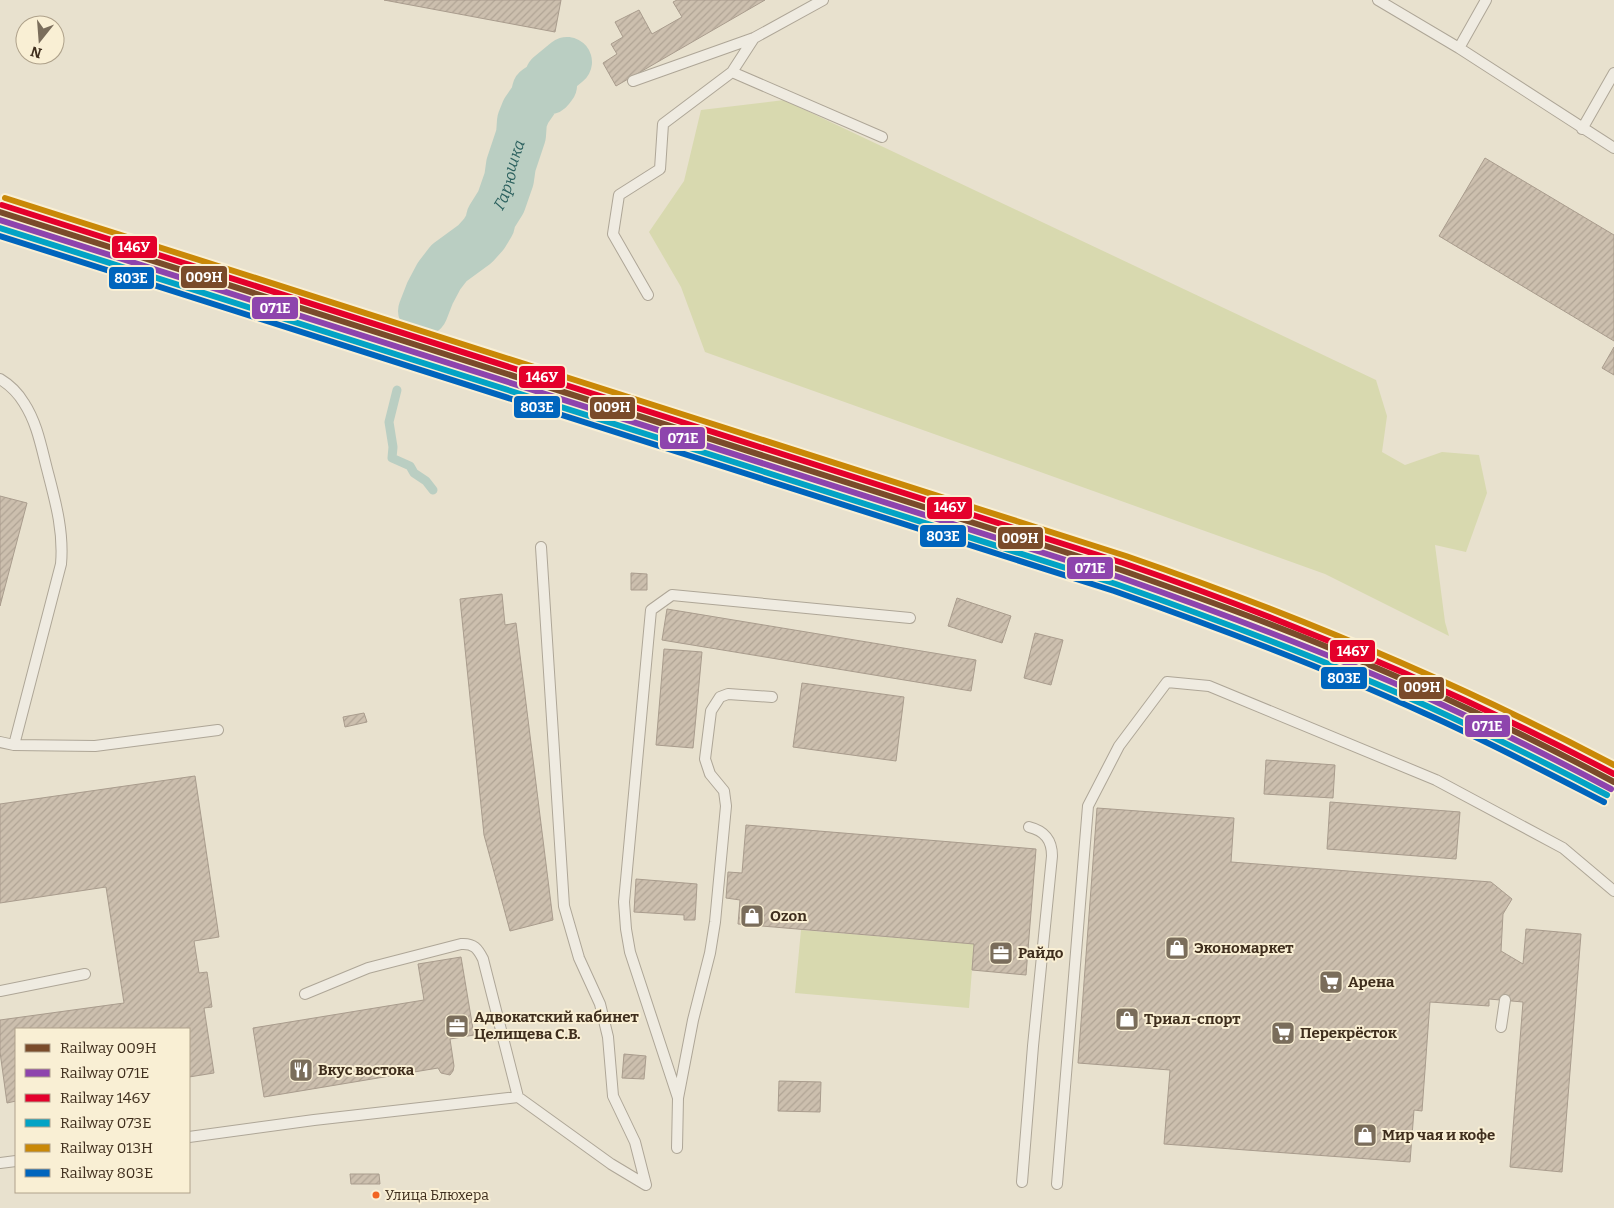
<svg xmlns="http://www.w3.org/2000/svg" width="1614" height="1208" viewBox="0 0 1614 1208" font-family="Bitter,serif">
<defs>
<pattern id="building-hatch" width="6" height="6" patternUnits="userSpaceOnUse" patternTransform="scale(1.25)"><rect width="6" height="6" fill="#ccbfae"/><path d="M-1 1l2-2M0 6l6-6M5 7l2-2" fill="none" stroke="#b0a495"/></pattern>
</defs>
<rect width="100%" height="100%" fill="#e8e1ce"/>
<!-- grass -->
<path fill="#d8d9af" d="M784 100 1376 380 1387 416 1382 452 1405 465 1442 452 1479 455 1487 493 1466 552 1435 545 1445 622 1449 636 1325 574 705 352 681 287 649 232 684 181 701 110Z
M801 930 974 944 969 1008 795 993Z"/>
<g fill="none" stroke-linecap="round" stroke-linejoin="round">
<!-- stream -->
<path stroke="#bacec2" stroke-width="9" d="M397 390 389 422 393 447 392 458 410 466 414 473 426 481 433 490"/>
<!-- river -->
<path stroke="#bacec2" stroke-width="50" id="s1" d="M423 311 430 293 439 276 449 263 475 244 484 234 490 224 491 218 501 202 509 179 511 165 521 135 522 121 526 111 535 98 537 90 540 88 549 89 552 85 550 76 567 62"/>
</g>
<!-- building -->
<path fill="url(#building-hatch)" stroke="#a99c8d" d="M384 0H561L555 32Z
M677 0H765L616 86 603 63 617 54 611 44 623 37 615 22 639 10 652 34 682 17 673 2Z
M1485 158 1614 235V341L1439 236Z
M1614 347V375L1602 368Z
M0 496 27 503 0 606Z
M631 573 647 574V590H631Z
M502 594 505 625 516 623 553 920 510 931 484 835 460 599Z
M957 598 1011 616 1002 643 948 626Z
M667 609 976 660 971 691 662 640Z
M1035 633 1063 640 1051 685 1024 678Z
M664 649 702 652 693 748 656 745Z
M802 683 904 697 896 761 793 747Z
M364 713 367 722 345 727 343 717Z
M1266 760 1335 765 1333 798 1264 794Z
M195 776 219 937 194 941 199 973 207 972 212 1007 204 1008 214 1073 189 1077V1029H16V1101L7 1103 0 1052V1020L124 1003 106 887 0 903V804Z
M1330 802 1460 812 1456 859 1327 849Z
M1097 808 1234 818 1231 862 1491 882 1512 899 1503 914 1501 951 1523 964 1526 929 1581 934 1562 1172 1510 1167 1523 1002 1489 999V1006L1430 1002 1422 1111 1414 1110 1410 1162 1164 1144 1170 1070 1078 1063Z
M746 825 1036 849 1026 975 972 970 974 944 738 924 740 900 726 898 728 872 742 873Z
M636 879 697 884 695 920H684V915L634 912Z
M461 957 474 1035 450 1039 454 1066 453 1071 450 1075 441 1073 438 1068 264 1097 253 1028 424 1000 418 964Z
M624 1054 646 1056 644 1079 622 1078Z
M779 1081 821 1082 820 1112 778 1111Z
M350 1174H379L380 1184H351Z"/>
<g fill="none" stroke-linecap="round" stroke-linejoin="round">
<!-- lane casing -->
<g stroke="#aea697" stroke-width="12">
<path id="lane" d="M1378 0 1459 48
M1486 0 1459 48 1614 148
M754 38 732 72 882 137
M633 81 754 38 823 0
M1582 129 1614 73
M648 295 613 234 619 195 660 169 663 124 732 72
M0 379C10 385 18 393 24 403 37 423 41 446 47 469 55 500 64 531 61 564L14 745
M541 547 564 906 579 958 600 1004 608 1037 613 1096 635 1142 646 1185
M0 742 14 745 95 746 218 730
M0 991 85 974
M305 994 368 968 461 944C474 943 478 949 483 959L518 1097 611 1164 646 1185
M1501 1027 1505 1000
M678 1098 630 952 626 929 624 902 651 610 672 595 910 618
M189 1137 314 1120 518 1097
M677 1148 678 1098 693 1020 710 953 715 922 726 806 724 791 710 774 705 759 711 711 720 697 728 694 772 697
M0 1163 16 1161
M1022 1182 1033 1046 1052 856C1052 840 1045 831 1029 827
M1057 1184 1088 806 1119 746 1167 682 1209 686 1436 780 1563 848 1614 891"/>
</g>
<!-- lane -->
<use href="#lane" stroke="#efebe1" stroke-width="10"/>
<!-- rail-1 casing -->
<g stroke="#f9efd4" stroke-width="10">
<path id="rail-1" d="M0 212 1121 570C1206 600 1290 630 1372 666 1455 701 1535 740 1614 782"/>
</g>
<!-- rail-2 casing -->
<g stroke="#f9efd4" stroke-width="10">
<path id="rail-2" d="M0 220 1119 577C1224 614 1328 653 1430 699 1491 727 1551 757 1611 789"/>
</g>
<!-- rail-3 casing -->
<g stroke="#f9efd4" stroke-width="10">
<path id="rail-3" d="M2 205 1123 563C1293 622 1455 690 1614 774"/>
</g>
<!-- rail-4 casing -->
<g stroke="#f9efd4" stroke-width="10">
<path id="rail-4" d="M0 228 1116 584C1221 621 1325 660 1427 706 1488 734 1548 764 1607 795"/>
</g>
<!-- rail-5 casing -->
<g stroke="#f9efd4" stroke-width="10">
<path id="rail-5" d="M5 198 1126 556C1294 614 1457 682 1614 765"/>
</g>
<!-- rail-6 casing -->
<g stroke="#f9efd4" stroke-width="10">
<path id="rail-6" d="M0 236 1114 591C1219 628 1323 667 1424 713 1485 740 1544 771 1604 802"/>
</g>
<!-- rail-1 -->
<use href="#rail-1" stroke="#7a4b2a" stroke-width="6"/>
<!-- rail-2 -->
<use href="#rail-2" stroke="#8e44ad" stroke-width="6"/>
<!-- rail-3 -->
<use href="#rail-3" stroke="#e4002b" stroke-width="6"/>
<!-- rail-4 -->
<use href="#rail-4" stroke="#03a3c5" stroke-width="6"/>
<!-- rail-5 -->
<use href="#rail-5" stroke="#c98807" stroke-width="6"/>
<!-- rail-6 -->
<use href="#rail-6" stroke="#0065bd" stroke-width="6"/>
</g>
<!-- icons -->
<defs>
<g id="shop-square" transform="scale(1.25)"><rect x="-9" y="-9" width="18" height="18" rx="4" fill="#7a6d5b" stroke="#f9efd4"/><path d="M-5-2.5h2.3a2.7 3.5 0 0 1 5.4 0H5L5.5 6h-11ZM-1.5-2.5h3a1.5 2.3 0 0 0-3 0Z" fill="#fff"/></g>
<g id="office-square" transform="scale(1.25)"><rect x="-9" y="-9" width="18" height="18" rx="4" fill="#7a6d5b" stroke="#f9efd4"/><path d="M-6-3h4V-5.5h4V-3h4V5H-6ZM-1-4.5V-3h2v-1.5ZM-6 0V1H6V0Z" fill="#fff"/></g>
<g id="supermarket-square" transform="scale(1.25)"><rect x="-9" y="-9" width="18" height="18" rx="4" fill="#7a6d5b" stroke="#f9efd4"/><path d="M-6-5.5h2.5l.6 2H6L4.5 2H-2.5L-4.4-4H-6ZM-1.5 3.2a1.3 1.3 0 1 0 .1 0ZM3 3.2a1.3 1.3 0 1 0 .1 0Z" fill="#fff"/></g>
<g id="restaurant-square" transform="scale(1.25)"><rect x="-9" y="-9" width="18" height="18" rx="4" fill="#7a6d5b" stroke="#f9efd4"/><path d="M-5-6h1v4h1v-4h1v4h1v-4h1v5L-1.5 .5V6h-2V.5L-5-1ZM5-6V6H3V1.5H1.5Q1.5-4 5-6Z" fill="#fff"/></g>
</defs>
<g fill-rule="evenodd">
<use href="#shop-square" x="752" y="916"/>
<use href="#shop-square" x="1177" y="948"/>
<use href="#office-square" x="1001" y="953"/>
<use href="#supermarket-square" x="1331" y="982"/>
<use href="#shop-square" x="1127" y="1019"/>
<use href="#office-square" x="457" y="1026"/>
<use href="#supermarket-square" x="1283" y="1033"/>
<use href="#restaurant-square" x="301" y="1070"/>
<use href="#shop-square" x="1365" y="1135"/>
</g>
<!-- markers -->
<circle fill="#f26522" stroke="#f9efd4" stroke-width="2" cx="376" cy="1195" r="4.5"/>
<g text-anchor="middle" dominant-baseline="central" stroke-width="4" stroke-linejoin="round" paint-order="stroke">
<!-- bus labels -->
<g font-size="14" fill="#3f2e1d" stroke="#f9efd4" text-anchor="start">
<text x="385" y="1195">Улица Блюхера</text>
</g>
<!-- poi labels -->
<g font-size="15" font-weight="bold" fill="#3f2e1d" stroke="#f9efd4" text-anchor="start">
<text x="770" y="916">Ozon</text>
<text x="1194" y="948">Экономаркет</text>
<text x="1018" y="953">Райдо</text>
<text x="1348" y="982">Арена</text>
<text x="474" y="1017">Адвокатский кабинет<tspan x="474" dy="17">Целищева С.В.</tspan></text>
<text x="1144" y="1019">Триал-спорт</text>
<text x="1300" y="1033">Перекрёсток</text>
<text x="318" y="1070">Вкус востока</text>
<text x="1382" y="1135">Мир чая и кофе</text>
</g>
<!-- water labels -->
<g font-size="16" font-style="italic" fill="#2b605e" stroke="#f9efd4">
<text stroke="none"><textPath href="#s1" startOffset="166">Гарюшка</textPath></text>
</g>
</g>
<g stroke="#f9efd4" stroke-width="2">
<rect x="111" y="235" width="47" height="24" rx="5" fill="#e4002b"/>
<rect x="180" y="265" width="48" height="24" rx="5" fill="#7a4b2a"/>
<rect x="108" y="266" width="47" height="24" rx="5" fill="#0065bd"/>
<rect x="251" y="296" width="48" height="24" rx="5" fill="#8e44ad"/>
<rect x="518" y="365" width="48" height="24" rx="5" fill="#e4002b"/>
<rect x="513" y="395" width="48" height="24" rx="5" fill="#0065bd"/>
<rect x="589" y="396" width="47" height="24" rx="5" fill="#7a4b2a"/>
<rect x="659" y="426" width="47" height="24" rx="5" fill="#8e44ad"/>
<rect x="926" y="496" width="47" height="24" rx="5" fill="#e4002b"/>
<rect x="919" y="524" width="48" height="24" rx="5" fill="#0065bd"/>
<rect x="997" y="526" width="47" height="24" rx="5" fill="#7a4b2a"/>
<rect x="1066" y="556" width="48" height="24" rx="5" fill="#8e44ad"/>
<rect x="1329" y="639" width="47" height="24" rx="5" fill="#e4002b"/>
<rect x="1320" y="666" width="48" height="24" rx="5" fill="#0065bd"/>
<rect x="1398" y="676" width="47" height="24" rx="5" fill="#7a4b2a"/>
<rect x="1464" y="714" width="47" height="24" rx="5" fill="#8e44ad"/>
</g>
<g font-size="14" text-anchor="middle" font-weight="bold" fill="#fff">
<text x="134" y="252">146У</text>
<text x="204" y="282">009Н</text>
<text x="131" y="283">803Е</text>
<text x="275" y="313">071Е</text>
<text x="542" y="382">146У</text>
<text x="537" y="412">803Е</text>
<text x="612" y="412">009Н</text>
<text x="683" y="443">071Е</text>
<text x="950" y="512">146У</text>
<text x="943" y="541">803Е</text>
<text x="1020" y="543">009Н</text>
<text x="1090" y="573">071Е</text>
<text x="1353" y="656">146У</text>
<text x="1344" y="683">803Е</text>
<text x="1422" y="692">009Н</text>
<text x="1487" y="731">071Е</text>
</g>
<!-- legend -->
<rect x="15" y="1028" width="175" height="165" fill="#f9efd4" stroke="#afa28b"/>
<rect x="25" y="1044" width="25" height="8" fill="#7a4b2a" stroke="#afa28b"/>
<text x="60" y="1053" font-size="15" fill="#3f2e1d">Railway 009Н</text>
<rect x="25" y="1069" width="25" height="8" fill="#8e44ad" stroke="#afa28b"/>
<text x="60" y="1078" font-size="15" fill="#3f2e1d">Railway 071Е</text>
<rect x="25" y="1094" width="25" height="8" fill="#e4002b" stroke="#afa28b"/>
<text x="60" y="1103" font-size="15" fill="#3f2e1d">Railway 146У</text>
<rect x="25" y="1119" width="25" height="8" fill="#03a3c5" stroke="#afa28b"/>
<text x="60" y="1128" font-size="15" fill="#3f2e1d">Railway 073Е</text>
<rect x="25" y="1144" width="25" height="8" fill="#c98807" stroke="#afa28b"/>
<text x="60" y="1153" font-size="15" fill="#3f2e1d">Railway 013Н</text>
<rect x="25" y="1169" width="25" height="8" fill="#0065bd" stroke="#afa28b"/>
<text x="60" y="1178" font-size="15" fill="#3f2e1d">Railway 803Е</text>
<!-- north arrow -->
<g transform="translate(40 40) rotate(197)"><circle r="24" fill="#f9efd4" stroke="#afa28b"/>
<path d="M0-4L9 19L0 12L-9 19Z" fill="#7a6d5b"/>
<text y="-8" font-size="14" font-weight="bold" text-anchor="middle" fill="#3f2e1d">N</text>
</g>
</svg>
